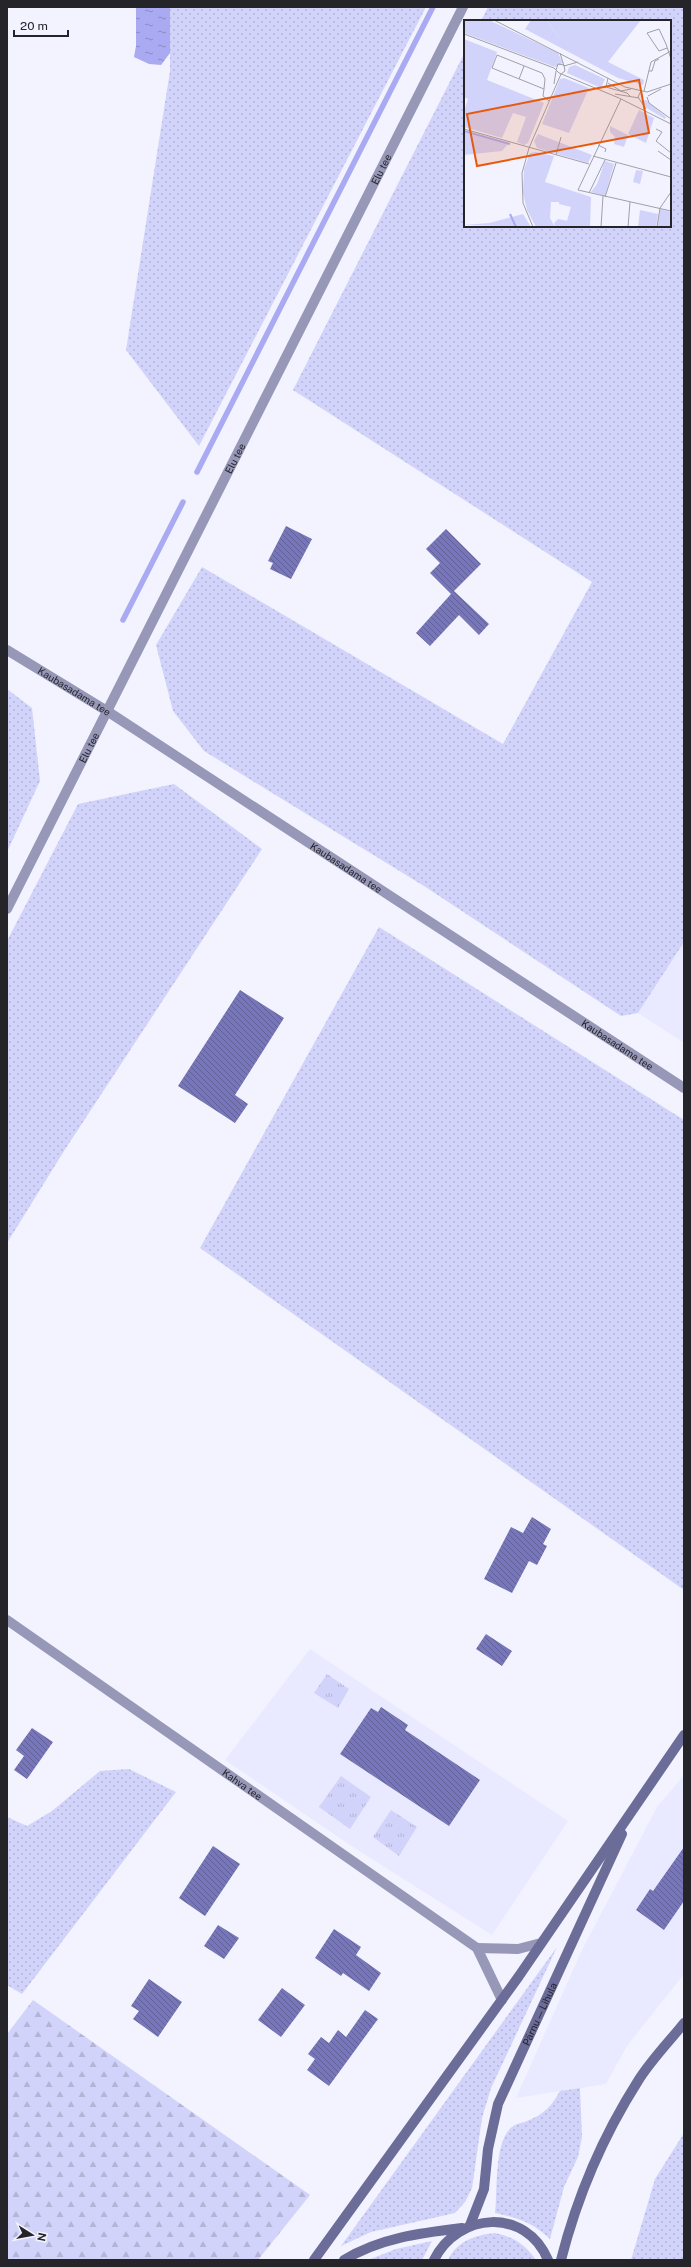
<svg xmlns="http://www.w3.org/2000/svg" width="691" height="2267" viewBox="0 0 691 2267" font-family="'Public Sans',sans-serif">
<defs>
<pattern id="grass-dots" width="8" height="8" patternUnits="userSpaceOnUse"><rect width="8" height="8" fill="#d2d3fa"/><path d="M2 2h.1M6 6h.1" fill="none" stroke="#b4b5d6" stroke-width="1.8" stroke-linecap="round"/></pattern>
<pattern id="forest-firs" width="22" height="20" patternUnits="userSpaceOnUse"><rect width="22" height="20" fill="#d2d3fa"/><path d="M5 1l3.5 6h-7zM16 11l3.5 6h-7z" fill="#b4b5d6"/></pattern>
<pattern id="park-tufts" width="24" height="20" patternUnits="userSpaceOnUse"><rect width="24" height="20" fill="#d2d3fa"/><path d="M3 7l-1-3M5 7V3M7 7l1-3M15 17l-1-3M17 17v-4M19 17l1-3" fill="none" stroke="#b4b5d6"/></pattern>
<pattern id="water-ripples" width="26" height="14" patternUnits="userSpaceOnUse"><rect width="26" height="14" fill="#aaaaf2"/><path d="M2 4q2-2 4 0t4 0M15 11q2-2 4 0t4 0" fill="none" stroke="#8a8ac4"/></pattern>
<pattern id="building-back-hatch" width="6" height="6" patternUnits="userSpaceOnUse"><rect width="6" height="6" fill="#7876ba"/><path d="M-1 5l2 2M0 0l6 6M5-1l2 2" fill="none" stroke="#626197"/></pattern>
</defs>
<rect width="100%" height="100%" fill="#f2f3fe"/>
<!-- built -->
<path fill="#e9eaff" d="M684 942V1043L638 1013Z
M310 1649 568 1821 492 1935 353 1847 225 1760Z
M684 1775V1974L627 2046 606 2084 516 2098 582 1950 657 1807Z"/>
<!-- grass -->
<path fill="url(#grass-dots)" d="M170 7H426L199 446 126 350 170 71Z
M488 7H684V942L638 1013 621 1016 424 886 204 751 173 711 156 645 202 567 503 744 592 582 293 390 465 52V226H670V21H481Z
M7 689 32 708 40 781 7 852Z
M174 784 262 849 64 1151 7 1243V941L78 804Z
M379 927 684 1120V1590L200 1248Z
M129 1769 176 1792 22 1994 7 1985V1817L27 1826 52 1811 100 1771Z
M557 1947 491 2088 482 2118 472 2188 465 2202 455 2213 371 2232 341 2246Z
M580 2088 582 2137 578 2157 564 2187 550 2239C532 2222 518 2218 495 2213 498 2191 493 2136 515 2125 519 2123 523 2123 527 2121 543 2115 552 2106 560 2091Z
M684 2133V2260H631L655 2179Z
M495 2233C513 2237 525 2244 536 2260H448C457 2241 475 2235 495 2233Z
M432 2241 422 2260H368L396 2249Z"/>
<!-- forest -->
<path fill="url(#forest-firs)" d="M33 2000 310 2195 258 2260H7V2034Z"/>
<!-- park -->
<path fill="url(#park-tufts)" d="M327 1674 349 1689 338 1708 314 1693Z
M341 1776 371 1797 350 1829 319 1807Z
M391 1810 417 1827 399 1856 373 1837Z"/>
<!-- water -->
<path fill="url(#water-ripples)" d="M136 7H170V53L161 65 149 64 134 57 136 46Z"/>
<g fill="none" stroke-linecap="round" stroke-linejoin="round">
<!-- stream -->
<path stroke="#aaaaf2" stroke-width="5.5" d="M197 472 433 7
M123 620 183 502"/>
</g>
<!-- building -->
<path fill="url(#building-back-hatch)" d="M286 526 312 539 291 579 270 569 273 563 268 561Z
M446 529 481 564 454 591 489 624 479 635 459 615 430 646 416 633 451 594 430 573 440 563 426 549Z
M240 990 284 1018 235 1095 248 1104 235 1123 178 1086Z
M532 1517 551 1529 543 1544 547 1546 537 1565 529 1561 512 1593 484 1579 511 1527 523 1533Z
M486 1634 512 1651 502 1666 476 1649Z
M381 1707 408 1725 405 1730 480 1780 449 1826 340 1754 371 1708 378 1712Z
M32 1728 53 1742 27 1779 14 1770 24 1756 16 1750Z
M213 1846 240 1864 205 1916 179 1898Z
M684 1847V1901L664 1930 636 1910 650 1889 653 1891Z
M218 1925 239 1938 224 1959 204 1946Z
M334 1929 361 1947 356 1955 381 1973 369 1991 343 1973 341 1976 315 1958Z
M149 1979 182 2002 158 2037 133 2019 139 2011 131 2006Z
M282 1988 305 2005 281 2037 258 2020Z
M365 2010 378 2019 329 2086 307 2070 315 2059 308 2054 321 2037 329 2043 338 2030 346 2037Z"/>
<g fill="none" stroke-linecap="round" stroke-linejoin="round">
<!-- street -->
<g stroke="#9798b8" stroke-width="10">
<path id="s1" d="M7 650 107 711 684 1088"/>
<path id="s2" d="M7 909 463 7"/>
<path id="s3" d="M7 1620 477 1948 502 2000"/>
<path d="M477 1948 518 1949 541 1943"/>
</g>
<!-- secondary -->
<g stroke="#6c6c99" stroke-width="10">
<path id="s4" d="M470 2225 484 2189 488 2149 498 2104 622 1834"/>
<path d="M314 2260 519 1976 684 1735"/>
<path d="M344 2260C380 2238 420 2233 462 2228"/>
<path d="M434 2260C458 2212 526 2207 548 2260"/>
<path d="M561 2260C577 2197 603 2136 638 2081 651 2060 669 2042 684 2023"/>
</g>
</g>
<g text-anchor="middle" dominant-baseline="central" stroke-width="3" stroke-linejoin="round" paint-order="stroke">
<!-- street labels -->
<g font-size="10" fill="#242429" stroke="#f2f3fe">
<text stroke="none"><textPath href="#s2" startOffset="829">Elu tee</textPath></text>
<text stroke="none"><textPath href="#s2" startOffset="505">Elu tee</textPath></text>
<text stroke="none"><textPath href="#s1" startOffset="79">Kaubasadama tee</textPath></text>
<text stroke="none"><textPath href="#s2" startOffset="181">Elu tee</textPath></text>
<text stroke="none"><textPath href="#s1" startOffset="403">Kaubasadama tee</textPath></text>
<text stroke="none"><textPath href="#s1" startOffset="727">Kaubasadama tee</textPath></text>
<text stroke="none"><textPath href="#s3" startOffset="287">Kahva tee</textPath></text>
<text stroke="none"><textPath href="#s4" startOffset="224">Pärnu — Lihula</textPath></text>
</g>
</g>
<!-- overview -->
<g transform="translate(464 20)">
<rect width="207" height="207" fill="#f2f3fe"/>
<path d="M0 0 27 1 94 33 99 43 91 47 0 13ZM67 0H83L95 18 147 0H177L144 42 180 60 179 65 154 58 61 9ZM0 19 33 32 23 60 80 83 64 123 60 125 53 122 62 97 49 93 38 118 0 107V91L4 79 0 77ZM111 45 141 59 137 68 103 53 105 47ZM100 58 125 68 105 113 78 104 96 59ZM182 80 202 97 201 99 181 87 178 81ZM146 106 164 115 160 127 150 124 151 117 146 112ZM0 112 44 124 38 131 0 135ZM74 114 128 135 124 143 73 128 70 121ZM72 132 90 136 81 162 127 177 126 207H109V203L103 201 107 187 95 184V182H87L86 198 91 207H72L63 190 59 173 60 149 66 133ZM172 150 179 151 176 164 169 162ZM196 189 207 192V207H193ZM176 190 194 194 192 207H174ZM59 194 67 207 0 205 25 203Z" fill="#d2d3fa"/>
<path d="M175 90 190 98 182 123 164 114ZM94 199 110 202 109 207H91L90 203Z" fill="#d2d3fa"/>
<path d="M141 141 150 144 141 176 127 172 133 164Z" fill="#d2d3fa"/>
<path d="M83 0H157L129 37 95 18Z" fill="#d2d3fa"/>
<path fill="none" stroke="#aaaaf2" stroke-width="2" d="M0 111 46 124M46 194 52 207"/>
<path fill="none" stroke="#a0a0a9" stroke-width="1" d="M30 0 161 67 183 72M0 14 90 48 95 53 155 78 207 104M203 28 195 31 183 13 195 9 202 24 207 39M96 33 100 46 114 42M92 50 94 44 100 45 101 51 97 54M185 51H188L191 41 195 39M55 59 60 46M144 63 157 71 167 69M90 64 92 51M142 67 163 73 167 77M134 68 142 67 144 58M80 69 81 59 78 53 33 35 28 48 80 69 79 76 85 81M177 71 174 77 182 89M180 71 187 42 207 31M183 72 207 64M151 74 175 78M184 76 197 69M183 77 185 83 207 99M157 79 114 170 207 191M0 109 125 144M192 109 198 112 192 121 207 133M134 125 142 129 141 132M194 131 207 140M92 135 97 117M129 136 207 157M125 173 141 140M141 177 152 143M69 207 59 183 58 153 65 128 97 54M137 207 139 176M164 207 166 182M193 207 196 188 207 172"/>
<path fill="#e8590c" fill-opacity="0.15" stroke="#e8590c" stroke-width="2" d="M175 60 185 113 13 146 3 94Z"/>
<rect width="207" height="207" fill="none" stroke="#242429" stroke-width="2"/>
</g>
<!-- border -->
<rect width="691" height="2267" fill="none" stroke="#242429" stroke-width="16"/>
<!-- north arrow -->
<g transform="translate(32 2235) rotate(101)" stroke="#f2f3fe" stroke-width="3" paint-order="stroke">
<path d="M0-3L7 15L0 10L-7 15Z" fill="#242429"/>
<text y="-6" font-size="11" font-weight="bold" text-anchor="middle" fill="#242429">N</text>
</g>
<!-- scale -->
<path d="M14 30v6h54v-6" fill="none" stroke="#242429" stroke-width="2"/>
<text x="20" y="30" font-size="12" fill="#242429" stroke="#f2f3fe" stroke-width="3" paint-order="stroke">20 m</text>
</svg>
